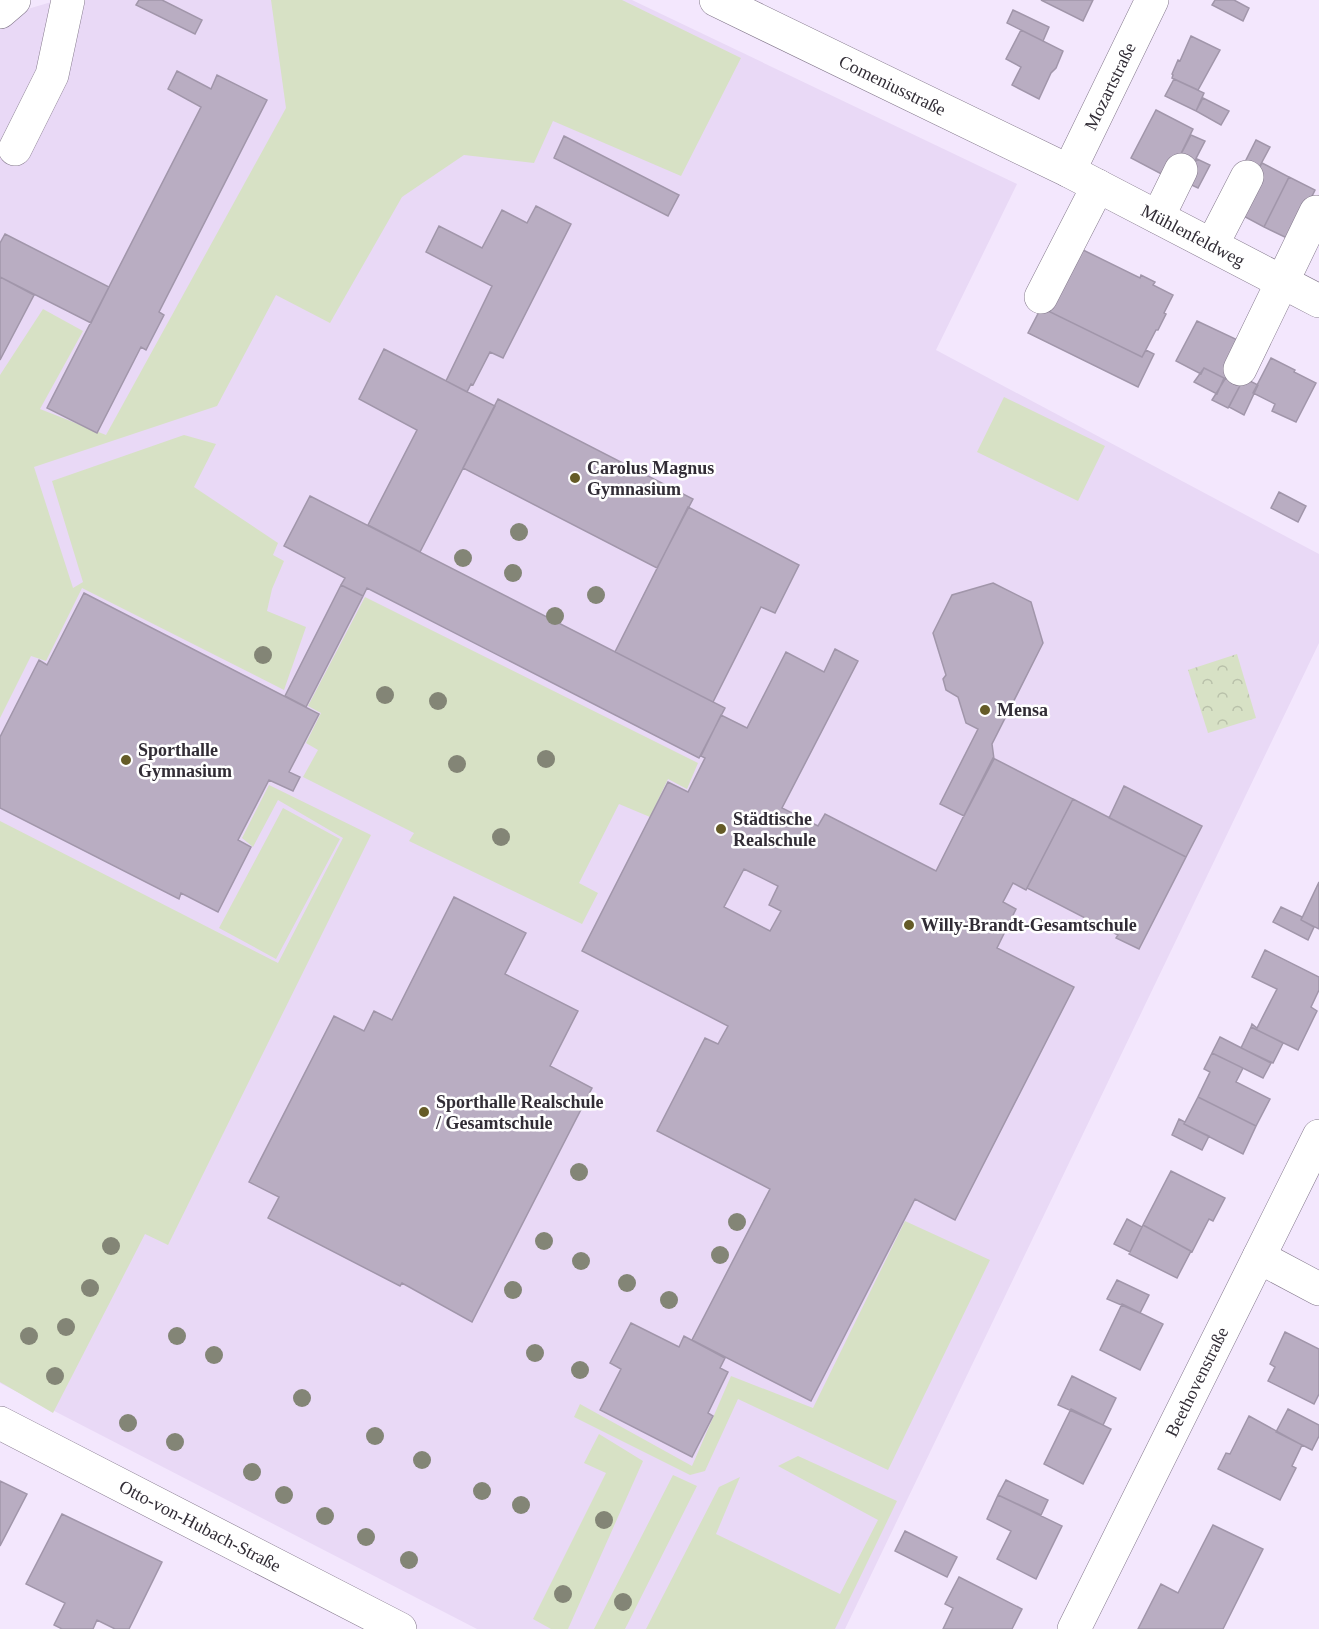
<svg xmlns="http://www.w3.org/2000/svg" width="1319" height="1629" viewBox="0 0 1319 1629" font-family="'Times New Roman',serif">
<defs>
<pattern id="park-crowns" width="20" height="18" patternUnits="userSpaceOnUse" patternTransform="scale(1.5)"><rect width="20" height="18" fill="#d7e1c5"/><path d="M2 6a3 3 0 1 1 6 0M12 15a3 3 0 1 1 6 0" fill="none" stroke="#b9c1aa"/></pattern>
</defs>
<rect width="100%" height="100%" fill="#f3e7fd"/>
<!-- built -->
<path fill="#e9d9f6" d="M58 0H632L1017 184 936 350 1319 554V643L845 1629H477L0 1383V5L21 11Z"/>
<!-- grass -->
<path fill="#d7e1c5" d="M271 0H622L741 58 681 176 553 121 534 163 464 155 402 197 330 323 276 295 217 406 34 467 73 588 83 582 52 481 184 435 216 444 194 487 278 543 273 555 284 561 272 589 267 611 306 627 284 690 82 588 46 661 31 656 0 718V375L43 309 83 331 40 409 106 435 286 108Z
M1004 397 1105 446 1078 501 977 452Z
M365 597 698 763 687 789 668 779 650 817 619 804 579 883 598 893 582 924 409 841 414 833 303 777 318 750 306 743 321 713 308 706Z
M269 785 371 835 168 1245 145 1234 53 1413 0 1382V821L278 963 343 838 278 800 253 847 242 838Z
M283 808 340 839 276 959 219 928Z
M905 1221 990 1260 888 1470 738 1399 705 1471 690 1475 574 1417 580 1404 692 1466 731 1376 813 1408Z
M599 1434 643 1461 568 1629H551L533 1619 606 1473 584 1463Z
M798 1456 897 1501 835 1629H646L719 1487 740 1477 716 1534 840 1594 878 1520 778 1466Z
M673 1475 697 1486 625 1629H594Z"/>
<!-- park -->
<path fill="url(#park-crowns)" d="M1237 654 1256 718 1208 733 1188 670Z"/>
<!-- building -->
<path fill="#b9adc2" stroke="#a196aa" stroke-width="1.5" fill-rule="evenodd" d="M139 0H162L202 20 195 34 136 5Z
M1041 0H1093L1083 21Z
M1215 0H1234L1249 8 1243 21 1212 5Z
M1013 10 1049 27 1043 41 1007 23Z
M1021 30 1063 51 1056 68 1051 73 1039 99 1012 85 1021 67 1006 59Z
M1191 36 1220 50 1198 90 1172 78 1173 75 1172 74 1178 60 1180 61Z
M177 71 211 89 217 75 267 100 159 312 164 315 146 350 141 347 97 433 47 408 201 107 168 89Z
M1174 79 1204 93 1196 111 1165 96Z
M1203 98 1229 111 1221 125 1196 111Z
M1156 110 1193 129 1169 178 1131 158Z
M1191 135 1205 141 1191 168 1177 162Z
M564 136 679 195 668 216 554 158Z
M1256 140 1270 147 1255 175 1242 168Z
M1197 159 1210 165 1198 188 1185 182Z
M1262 163 1289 177 1264 227 1236 212Z
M1289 177 1315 190 1291 240 1264 227Z
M536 206 571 224 503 358 490 352 473 385 471 384 467 392 446 381 492 286 426 252 439 226 482 248 502 210 527 223Z
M5 234 109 287 91 323 0 277V243Z
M1075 246 1140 278 1141 275 1155 282 1153 285 1173 295 1164 313 1166 314 1158 330H1156L1142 357 1044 309Z
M0 277 34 295 0 360Z
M1042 306 1044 309 1142 357 1146 350 1154 354 1138 387 1028 333Z
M1197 321 1244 343 1226 379 1204 368 1201 374 1176 361Z
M384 349 495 406 420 552 368 525 417 430 359 399Z
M1271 358 1295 370 1294 372 1316 383 1296 422 1272 411 1275 404 1253 393Z
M1204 368 1224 378 1217 394 1194 382Z
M1230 371 1244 378 1228 408 1212 400Z
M1244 378 1258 385 1244 415 1229 407Z
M498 399 693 499 657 568 463 468Z
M1279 492 1306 506 1298 522 1271 508Z
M310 496 725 708 699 758 367 588 363 596 341 585 345 578 284 546Z
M688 507 799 565 775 613 761 607 713 702 615 652Z
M993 583 1031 602 1043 643 992 744 994 759 964 816 940 804 978 729 966 723 958 697 946 690 943 679 946 675 933 633 952 595Z
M341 585 363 596 306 707 285 696Z
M84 593 319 714 289 772 300 777 293 791 269 780 238 840 251 847 218 912 181 893 179 899 0 808V737L39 660 47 665Z
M835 649 858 661 782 808 818 826 825 814 936 871 993 758 1073 799 1026 890 1013 883 1003 902 1016 909 997 948 1074 987 955 1220 915 1199 811 1401 692 1340 770 1189 657 1131 705 1038 718 1044 728 1026 582 951 668 782 688 792 705 758 701 756 721 715 747 728 786 652 824 672ZM744 869 778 886 769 905 781 911 770 931 724 907Z
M1124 786 1202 826 1186 857 1109 818Z
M1073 799 1186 857 1139 949 1116 938 1118 935 1027 888Z
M1319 882V929L1301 920Z
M454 897 526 933 505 974 578 1011 550 1066 592 1088 472 1322 402 1283 400 1286 268 1218 279 1197 249 1182 334 1016 364 1031 374 1011 392 1020Z
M1281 907 1302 917 1301 920 1314 927 1308 940 1273 922Z
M1265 950 1319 977V990L1311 1007 1317 1011 1298 1050 1251 1027 1252 1024 1257 1028 1277 989 1252 977Z
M1251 1027 1283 1043 1273 1063 1241 1048Z
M1220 1037 1271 1063 1263 1078 1212 1053Z
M1212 1053 1243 1068 1236 1082 1270 1099 1256 1126 1198 1097 1210 1072 1204 1069Z
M1198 1097 1256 1126 1243 1154 1184 1124Z
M1179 1119 1185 1122 1184 1124 1209 1136 1202 1150 1172 1135Z
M1171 1171 1225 1198 1213 1221 1209 1219 1192 1252 1143 1225Z
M1127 1219 1142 1227 1130 1252 1114 1244Z
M1143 1225 1191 1251 1177 1278 1129 1254Z
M1117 1280 1149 1295 1140 1313 1107 1299Z
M1122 1304 1163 1324 1140 1370 1100 1350Z
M631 1323 679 1347 684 1336 725 1358 720 1368 728 1372 708 1413 713 1416 692 1457 600 1410 621 1369 610 1363Z
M1285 1332 1319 1349V1394L1314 1404 1268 1381 1275 1367 1270 1364Z
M1072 1376 1116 1398 1103 1425 1058 1405Z
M1071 1409 1111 1429 1083 1484 1044 1464Z
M1288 1409 1319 1425V1436L1312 1450 1276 1432Z
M1249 1416 1302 1445 1292 1466 1296 1468 1280 1500 1218 1469 1226 1453 1230 1454Z
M1006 1480 1048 1500 1041 1515 998 1495Z
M0 1481 27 1494 0 1546Z
M998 1495 1062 1526 1036 1579 997 1559 1011 1531 987 1519Z
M62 1514 162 1562 129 1629H115L97 1620 93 1629H62L54 1625 65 1603 26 1584Z
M1213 1525 1263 1549 1223 1629H1138L1161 1584 1178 1593Z
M905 1531 957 1557 947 1577 895 1551Z
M959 1577 1022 1609 1012 1629H943L953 1608 945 1604Z"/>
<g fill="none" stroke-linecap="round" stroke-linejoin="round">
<!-- minor casing -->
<g stroke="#83788b" stroke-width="34">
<g id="minor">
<path id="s1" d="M716 0 1069 171 1319 301"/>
<path d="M0 12 14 0"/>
<path d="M15 149 52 75 68 0"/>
<path id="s2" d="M1069 171 1152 0"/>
<path d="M1158 217 1181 170"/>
<path d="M1212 245 1247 177"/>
<path d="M1041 297 1098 186"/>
<path d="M1240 369 1316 212"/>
<path d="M1259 1257 1319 1289"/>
<path id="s3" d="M0 1423 400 1629"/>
<path id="s4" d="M1074 1629 1319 1136"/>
</g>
</g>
<!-- minor -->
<use href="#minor" stroke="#fff" stroke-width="33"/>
</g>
<!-- trees -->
<g fill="#838576">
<circle cx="519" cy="532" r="9"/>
<circle cx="463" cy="558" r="9"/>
<circle cx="513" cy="573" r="9"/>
<circle cx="596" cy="595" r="9"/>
<circle cx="555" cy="616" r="9"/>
<circle cx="263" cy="655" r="9"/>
<circle cx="385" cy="695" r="9"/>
<circle cx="438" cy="701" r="9"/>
<circle cx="546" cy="759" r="9"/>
<circle cx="457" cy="764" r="9"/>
<circle cx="501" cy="837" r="9"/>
<circle cx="579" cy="1172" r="9"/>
<circle cx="737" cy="1222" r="9"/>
<circle cx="544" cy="1241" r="9"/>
<circle cx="111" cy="1246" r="9"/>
<circle cx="720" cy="1255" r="9"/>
<circle cx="581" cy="1261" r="9"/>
<circle cx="627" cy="1283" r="9"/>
<circle cx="90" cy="1288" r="9"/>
<circle cx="513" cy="1290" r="9"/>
<circle cx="669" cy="1300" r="9"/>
<circle cx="66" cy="1327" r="9"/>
<circle cx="29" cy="1336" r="9"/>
<circle cx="177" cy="1336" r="9"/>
<circle cx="535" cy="1353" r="9"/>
<circle cx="214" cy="1355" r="9"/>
<circle cx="580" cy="1370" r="9"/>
<circle cx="55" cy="1376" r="9"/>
<circle cx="302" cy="1398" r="9"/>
<circle cx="128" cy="1423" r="9"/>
<circle cx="375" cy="1436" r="9"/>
<circle cx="175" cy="1442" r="9"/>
<circle cx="422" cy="1460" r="9"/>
<circle cx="252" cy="1472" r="9"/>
<circle cx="482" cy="1491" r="9"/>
<circle cx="284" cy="1495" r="9"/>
<circle cx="521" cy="1505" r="9"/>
<circle cx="325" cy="1516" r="9"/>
<circle cx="604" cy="1520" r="9"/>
<circle cx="366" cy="1537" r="9"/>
<circle cx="409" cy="1560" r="9"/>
<circle cx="563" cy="1594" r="9"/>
<circle cx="623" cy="1602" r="9"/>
</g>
<!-- markers -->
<g fill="#655b27" stroke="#fff" stroke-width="2">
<circle cx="575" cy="478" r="6"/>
<circle cx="985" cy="710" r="6"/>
<circle cx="126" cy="760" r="6"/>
<circle cx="721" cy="829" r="6"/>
<circle cx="909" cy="925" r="6"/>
<circle cx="424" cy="1112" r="6"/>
</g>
<g text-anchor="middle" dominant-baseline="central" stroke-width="5" stroke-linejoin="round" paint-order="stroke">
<!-- street labels -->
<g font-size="18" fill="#312c35" stroke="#fff">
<text stroke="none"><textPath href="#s1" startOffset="196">Comeniusstraße</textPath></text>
<text stroke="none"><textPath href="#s2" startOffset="94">Mozartstraße</textPath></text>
<text stroke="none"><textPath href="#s1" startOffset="532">Mühlenfeldweg</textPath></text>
<text stroke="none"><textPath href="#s4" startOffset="276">Beethovenstraße</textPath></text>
<text stroke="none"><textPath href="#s3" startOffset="225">Otto-von-Hubach-Straße</textPath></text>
</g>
<!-- poi labels -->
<g font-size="18" font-weight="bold" fill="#312c35" stroke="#fff" text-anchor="start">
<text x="587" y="468">Carolus Magnus<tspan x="587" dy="21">Gymnasium</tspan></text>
<text x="997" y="710">Mensa</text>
<text x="138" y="750">Sporthalle<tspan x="138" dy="21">Gymnasium</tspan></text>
<text x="733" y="819">Städtische<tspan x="733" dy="21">Realschule</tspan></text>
<text x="921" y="925">Willy-Brandt-Gesamtschule</text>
<text x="436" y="1102">Sporthalle Realschule<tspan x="436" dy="21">/ Gesamtschule</tspan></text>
</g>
</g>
</svg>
